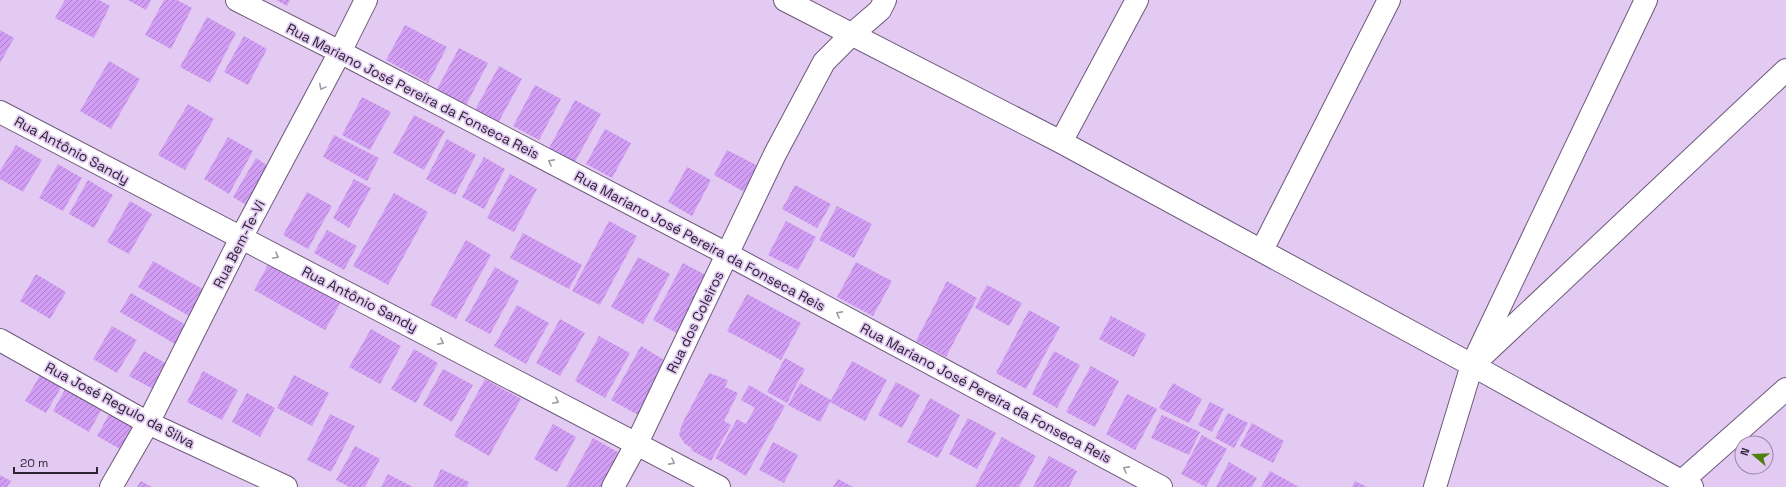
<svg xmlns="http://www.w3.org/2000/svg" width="1786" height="487" viewBox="0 0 1786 487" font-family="'Space Grotesk',sans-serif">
<defs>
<pattern id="building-hatch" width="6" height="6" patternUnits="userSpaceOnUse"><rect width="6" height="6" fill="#d29df4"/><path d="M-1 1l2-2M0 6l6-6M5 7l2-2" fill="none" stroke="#ab80c6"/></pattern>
</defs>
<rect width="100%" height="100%" fill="#e2caf2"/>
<!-- building -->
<path fill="url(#building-hatch)" d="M65 0H99L110 6 94 38 55 18Z
M128 0H151L146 10Z
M164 0H177L192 8 171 49 145 35Z
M276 0H290L287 6Z
M207 17 236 33 210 83 180 67Z
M405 25 447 47 428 83 386 60Z
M0 30 14 38 0 63Z
M244 36 267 49 248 85 224 72Z
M459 48 488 63 466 105 437 89Z
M109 61 140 79 111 129 80 111Z
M499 66 522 79 498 123 475 110Z
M535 85 561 99 539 140 513 126Z
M362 97 391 112 370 150 342 135Z
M575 100 601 114 575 162 549 148Z
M188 104 214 119 185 170 158 155Z
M414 115 445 131 424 170 393 153Z
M605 129 631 143 612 178 586 164Z
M334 135 379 158 367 181 323 157Z
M228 137 253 151 229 194 204 179Z
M447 139 476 155 455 195 426 179Z
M16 145 42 160 23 192 0 179V171Z
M727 150 762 168 748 194 714 175Z
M484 157 505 169 484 209 462 197Z
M256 158 271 168 249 207 233 197Z
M58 164 82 178 63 211 39 198Z
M687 167 711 180 692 216 668 202Z
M510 174 537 189 514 232 487 218Z
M354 179 371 188 349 228 333 218Z
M88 180 113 195 94 228 69 214Z
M795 185 831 204 817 228 782 209Z
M307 192 332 206 308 249 283 235Z
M394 193 428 212 388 285 353 266Z
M130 201 152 214 129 254 107 242Z
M837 206 872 224 854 258 819 240Z
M609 221 637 236 600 305 572 291Z
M786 221 816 237 798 270 768 255Z
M327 230 357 246 344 270 314 253Z
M523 233 582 265 569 289 510 258Z
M466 240 491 255 456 319 430 305Z
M638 257 670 274 643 324 611 307Z
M153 261 206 291 191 317 138 287Z
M856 262 892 281 873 316 837 297Z
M269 263 341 302 325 330 254 290Z
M683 263 711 278 680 335 653 320Z
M495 267 519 281 490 334 465 321Z
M36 274 66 292 50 319 20 301Z
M947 281 977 298 946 357 916 341Z
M987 285 1022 303 1009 326 975 308Z
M131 293 186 325 175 344 120 312Z
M747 294 801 323 781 360 727 331Z
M517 305 549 323 526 364 494 346Z
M1029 310 1060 327 1026 389 996 373Z
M1111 316 1146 334 1134 357 1099 339Z
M560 319 585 333 560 376 536 363Z
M112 326 137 340 117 373 93 359Z
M371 329 401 346 380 384 349 367Z
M599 336 630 353 605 398 575 381Z
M641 346 671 364 642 417 611 400Z
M414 349 438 363 416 403 391 389Z
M144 351 167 364 153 389 129 376Z
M1054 351 1080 365 1057 408 1032 394Z
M785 358 805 369 787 403 767 392Z
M852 361 887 380 865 421 830 402 820 422 788 405 800 383 831 400Z
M1091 366 1119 381 1095 427 1066 412Z
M443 369 473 385 452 422 423 405Z
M203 371 238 390 222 420 187 402Z
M42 372 63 384 46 413 25 401Z
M709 373 728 380 725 387 738 393 724 421 731 425 711 461 691 450 692 448 685 444 679 435 682 424Z
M294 375 329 393 312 426 277 408Z
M485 379 521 399 489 456 454 436Z
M896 382 920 395 902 428 878 415Z
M1173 383 1202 399 1189 423 1159 408Z
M68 384 104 405 89 432 53 411Z
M749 385 785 406 746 476 715 458 737 419 746 424 755 408 741 400Z
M247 393 275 408 260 437 232 422Z
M1127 394 1157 409 1135 450 1106 434Z
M930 398 960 415 938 458 907 442Z
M1210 402 1224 409 1212 432 1198 425Z
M112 409 135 422 120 449 97 436Z
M1228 413 1248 423 1234 448 1215 438Z
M330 414 355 426 331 472 307 460Z
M1162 415 1200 432 1189 455 1151 438Z
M968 418 996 433 977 469 949 454Z
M1252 423 1284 441 1273 463 1240 446Z
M553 424 576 437 557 472 534 459Z
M1202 435 1227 449 1206 487 1181 474Z
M1002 437 1036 456 1019 487H975Z
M593 438 623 455 605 487H566Z
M773 442 798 455 784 483 759 470Z
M355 446 380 459 365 487H349L336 480Z
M1049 456 1077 471 1069 487H1033Z
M1229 462 1257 478 1252 487H1216Z
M441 469 469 482 467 487H433Z
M1270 471 1299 487H1261Z
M388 474 413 487H381Z
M0 475 11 481 7 487H0Z
M838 479 853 487H833Z
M141 481 152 487H137Z
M1355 481 1367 487H1352Z"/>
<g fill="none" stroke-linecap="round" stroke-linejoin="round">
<!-- minor casing -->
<g stroke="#6d597b" stroke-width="24">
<path id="minor" d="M237 0 340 52 366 0
M785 0 1061 142 1472 365 1692 487
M1061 142 1137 0
M1262 250 1389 0
M0 340 148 423 286 487
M1481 357 1786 70
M1681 482 1786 389
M111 487 148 423 241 238
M613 487 637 443 775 154 824 62 851 35 880 10 885 0
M1435 487 1472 365 1646 0"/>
</g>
<!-- tertiary casing -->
<g stroke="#6d597b" stroke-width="24">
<path id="tertiary" d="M0 112 719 487
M241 238 340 52 727 254 1161 487"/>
</g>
<!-- minor -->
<use href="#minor" stroke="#fff" stroke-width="22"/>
<!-- tertiary -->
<use href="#tertiary" stroke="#fff" stroke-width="22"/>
</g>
<!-- one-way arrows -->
<defs><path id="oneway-chevron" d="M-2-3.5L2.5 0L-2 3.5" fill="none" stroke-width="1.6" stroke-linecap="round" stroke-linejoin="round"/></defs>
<g stroke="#a09ca3">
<use href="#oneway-chevron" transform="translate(322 87) rotate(118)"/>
<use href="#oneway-chevron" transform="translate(551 162) rotate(-152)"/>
<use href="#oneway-chevron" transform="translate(276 256) rotate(27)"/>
<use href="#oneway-chevron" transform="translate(839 314) rotate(-152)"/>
<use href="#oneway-chevron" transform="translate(441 342) rotate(27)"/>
<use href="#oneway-chevron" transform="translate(556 401) rotate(27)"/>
<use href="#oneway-chevron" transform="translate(672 462) rotate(28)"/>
<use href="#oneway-chevron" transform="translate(1126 469) rotate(-152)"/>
</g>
<g text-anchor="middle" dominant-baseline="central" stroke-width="3.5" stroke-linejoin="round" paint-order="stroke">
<!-- street labels -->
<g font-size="14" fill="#2c2432" stroke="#e2caf2">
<text transform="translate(413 91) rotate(27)">Rua Mariano José Pereira da Fonseca Reis</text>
<text transform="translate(72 150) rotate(28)">Rua Antônio Sandy</text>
<text transform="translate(700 241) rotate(28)">Rua Mariano José Pereira da Fonseca Reis</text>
<text transform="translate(239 244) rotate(-63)">Rua Bem-Te-Vi</text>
<text transform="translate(360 299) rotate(27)">Rua Antônio Sandy</text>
<text transform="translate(695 322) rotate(-64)">Rua dos Coleiros</text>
<text transform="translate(986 393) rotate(28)">Rua Mariano José Pereira da Fonseca Reis</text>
<text transform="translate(120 405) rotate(28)">Rua José Regulo da Silva</text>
</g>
</g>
<!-- north arrow -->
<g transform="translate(1754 455) rotate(289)"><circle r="19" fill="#e2caf2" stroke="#9988a5"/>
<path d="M0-3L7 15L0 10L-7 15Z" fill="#4f800e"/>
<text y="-6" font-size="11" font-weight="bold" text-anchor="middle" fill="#2c2432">N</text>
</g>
<!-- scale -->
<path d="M14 467v6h83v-6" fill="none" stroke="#2c2432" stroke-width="2"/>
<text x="20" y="467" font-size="12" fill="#2c2432" stroke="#e2caf2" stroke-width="3" paint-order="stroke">20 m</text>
</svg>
